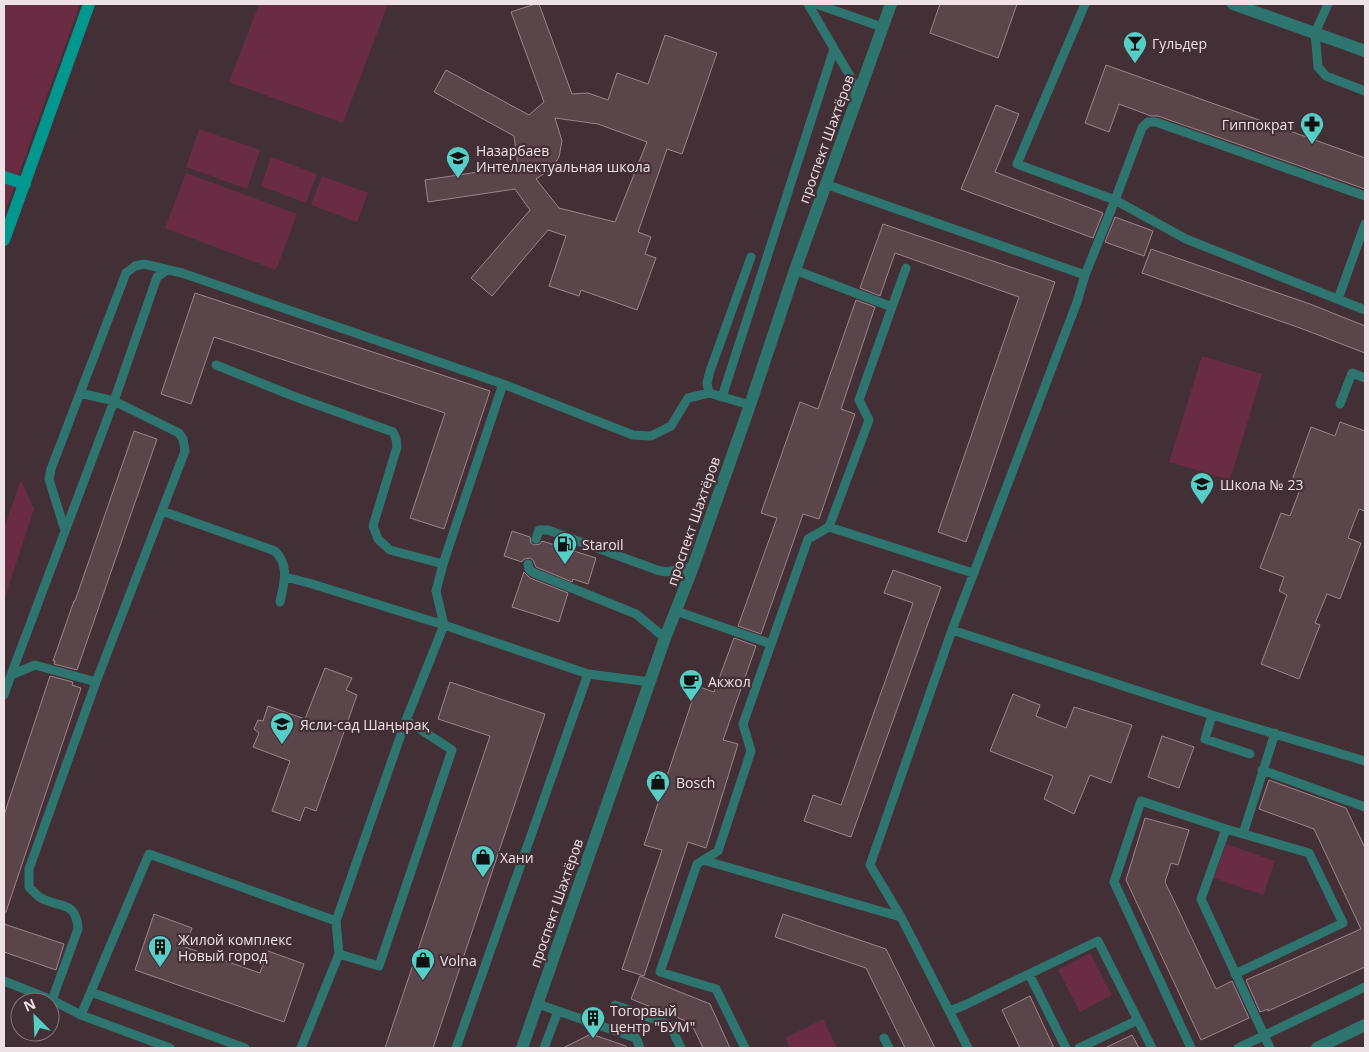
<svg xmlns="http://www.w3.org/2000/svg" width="1369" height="1052" viewBox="0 0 1369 1052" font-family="'Open Sans',sans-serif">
<rect width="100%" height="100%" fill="#432f36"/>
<!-- green -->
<path fill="#692c43" d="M4 4H80L4 215Z
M259 4H388L343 123 229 82Z
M199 129 260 150 247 189 186 167Z
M271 157 317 174 306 203 261 186Z
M186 173 297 214 276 270 165 228Z
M322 176 368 193 357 222 311 205Z
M1202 356 1262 374 1230 480 1169 462Z
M21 480 34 509 4 600V528Z
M1226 844 1275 861 1263 895 1214 878Z
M1090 953 1112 995 1080 1012 1058 970Z
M823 1019 837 1048H790L785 1038Z"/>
<!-- building -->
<path fill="#5a454b" stroke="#9d858c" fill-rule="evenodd" d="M535 4H539L572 94 588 93 608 100 617 73 648 84 665 35 717 53 682 154 667 149 638 232 651 237 645 254 656 258 637 310 581 290 579 296 549 286 566 236 548 230 492 296 471 278 530 210 515 189 428 202 425 180 518 166 514 136 434 92 446 70 529 115 544 102 511 12ZM555 118 598 124 647 142 615 222 559 208 536 179 551 169 559 157 562 141Z
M940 4H1017L998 58 930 33Z
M1106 65 1365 158V189L1158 116H1151L1119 104 1109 132 1085 123Z
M996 105 1019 114 995 172 1103 213 1093 238 961 189Z
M1115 217 1153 231 1144 256 1105 242Z
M883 224 1055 282 966 542 938 532 1019 297 895 253 880 296 860 288Z
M1151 249 1310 304 1365 326V353L1300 328 1142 273Z
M195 293 490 391 444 529 410 518 445 413 214 337 191 404 161 394Z
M856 300 875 307 841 409 855 414 819 519 803 514 761 634 738 626 777 518 761 513 800 402 818 409Z
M1340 422 1365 431V511L1359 509 1348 538 1361 543 1340 599 1327 594 1315 623 1320 625 1299 679 1261 664 1287 595 1279 591 1284 577 1260 568 1281 513 1290 516 1301 487 1291 483 1311 427 1335 436Z
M134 431 157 439 77 670 54 664 55 661H53L74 601H75Z
M512 531 530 537 531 543 534 545 540 544 542 541 596 558 588 584 573 579 572 582 536 567 533 560 530 558 524 559 522 562 504 556Z
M893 570 941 587 851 837 804 821 813 795 841 805 913 603 884 593Z
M524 572 530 578 568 593 559 622 512 607Z
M734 638 756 646 723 740 738 744 706 848 688 842 644 976 622 969 662 850 644 845 697 686 714 692Z
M325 668 352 678 346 690 357 695 316 811 305 807 300 821 272 811 290 761 253 747 259 733 254 729 258 720 263 721 268 706 305 719Z
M50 676 73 682 72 685 81 688 6 912H4V815Z
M450 682 545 714 433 1048H385L490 736 438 719Z
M1013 694 1040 705 1036 716 1066 728 1074 707 1132 725 1111 783 1090 775 1074 814 1044 799 1053 776 990 751Z
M1162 736 1194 747 1179 788 1148 777Z
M1269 780 1346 808 1365 848V967L1268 1011V1009L1260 1012 1246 980 1361 929 1314 829 1259 809Z
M1145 818 1189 830 1178 865 1171 863 1165 882 1216 989 1232 981 1249 1018 1201 1040 1126 880Z
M154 914 192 928 185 947 260 973 268 951 304 964 284 1022 135 970Z
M783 914 886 949 935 1048H905L866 968 775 937Z
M4 924 64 944 56 970 4 952Z
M640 976 710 1004 730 1048H703L691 1023 631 999Z
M1030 996 1054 1048H1020L1002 1010Z
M591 1034 626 1046V1048H563Z
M1132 1035 1139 1048H1105Z"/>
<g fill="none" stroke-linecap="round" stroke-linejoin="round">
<!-- service -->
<path stroke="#2f756f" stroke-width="9" d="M808 4 850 76 855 87V98
M816 4 882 27
M1085 4 1017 164 1115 200 1186 239 1365 310
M1328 4 1315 33 1318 67 1326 76 1365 91
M825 184 1085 275 1077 302 952 630 870 865 901 917 968 1048
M795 270 892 307 906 268
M1085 275 1115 200 1142 128 1148 122H1156L1365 196
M1338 299 1365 224
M216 365 293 396 393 432 396 439 397 447 373 526 378 539 390 550 443 564 503 384
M709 393 707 383 710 371 751 257
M722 397 834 49
M1340 404 1352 373 1365 378
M162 511 275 551C290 566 284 583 280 602
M829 527 973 573
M65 531 49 479 51 469 126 273 135 266 144 264 182 273 503 384 633 435 651 436 671 426 688 398 709 393 750 405
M536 539 539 530H548L657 570 666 572 693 567
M528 564 529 569 532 572 636 614 665 638
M285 577 309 583 444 625 588 674 650 682
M676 611 771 644
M952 630 1212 715 1365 761
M11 675 114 401 157 277 167 270
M4 695 11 675 35 665 96 682
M1212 715 1205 739 1250 754
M1262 770 1365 807
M1226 829 1309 853 1343 923 1235 974
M1243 834 1275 733
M703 860 901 917
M339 954 379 966 452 750 406 720
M4 981 52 1000 81 1015 170 1048
M91 992 245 1048
M52 1000 78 929C76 900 61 909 41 898 37 896 33 891 29 887V869L96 682 185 451 183 439 179 433 114 401 80 393
M538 1004 636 1038 640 1048
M615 1005 670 1025 681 1048
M950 1011 965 1005 1029 974
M81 1015 149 854 336 921
M884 1038 889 1048
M301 1048 339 954 336 921 406 720 444 625 436 591 443 564
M456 1048 588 674
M544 1048 558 1011
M745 1048 716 989 660 972 697 864 718 851 751 751 743 724 808 539 829 527 869 420 859 400 892 307
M1066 1048 1029 974 1098 941 1152 1048
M1079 1048 1138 1020
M1191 1048 1114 882 1141 801 1226 829 1201 899 1270 1048
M1238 1048 1365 987"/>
<!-- tertiary -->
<path stroke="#2f756f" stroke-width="12" d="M1233 4 1365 51
M522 1048 665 638 693 567 750 405 795 270 891 4
M1317 1048 1365 1025"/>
<!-- secondary -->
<path stroke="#00978f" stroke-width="12" d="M4 177 25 184
M4 240 89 4"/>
</g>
<!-- icons -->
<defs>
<g id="bar-pin" transform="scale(1.25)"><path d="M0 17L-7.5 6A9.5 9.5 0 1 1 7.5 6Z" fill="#55cec5" stroke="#432f36"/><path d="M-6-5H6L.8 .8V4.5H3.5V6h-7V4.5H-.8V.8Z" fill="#111"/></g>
<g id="pharmacy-pin" transform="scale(1.25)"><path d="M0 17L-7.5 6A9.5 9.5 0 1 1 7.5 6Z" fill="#55cec5" stroke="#432f36"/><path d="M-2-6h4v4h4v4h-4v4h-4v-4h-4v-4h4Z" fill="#111"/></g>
<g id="school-pin" transform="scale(1.25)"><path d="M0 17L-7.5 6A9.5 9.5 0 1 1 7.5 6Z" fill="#55cec5" stroke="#432f36"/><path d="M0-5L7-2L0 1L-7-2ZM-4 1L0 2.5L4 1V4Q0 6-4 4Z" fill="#111"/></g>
<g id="fuel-pin" transform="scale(1.25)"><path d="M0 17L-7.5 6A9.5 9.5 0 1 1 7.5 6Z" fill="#55cec5" stroke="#432f36"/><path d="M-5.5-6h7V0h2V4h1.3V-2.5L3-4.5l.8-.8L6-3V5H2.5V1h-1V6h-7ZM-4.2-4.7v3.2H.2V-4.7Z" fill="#111"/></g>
<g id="cafe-pin" transform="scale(1.25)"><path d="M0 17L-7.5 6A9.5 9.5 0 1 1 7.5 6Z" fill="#55cec5" stroke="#432f36"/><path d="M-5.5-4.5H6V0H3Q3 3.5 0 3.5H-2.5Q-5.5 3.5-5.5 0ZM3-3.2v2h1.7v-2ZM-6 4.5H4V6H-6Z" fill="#111"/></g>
<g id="shop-pin" transform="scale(1.25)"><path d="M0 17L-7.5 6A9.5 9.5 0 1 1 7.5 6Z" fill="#55cec5" stroke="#432f36"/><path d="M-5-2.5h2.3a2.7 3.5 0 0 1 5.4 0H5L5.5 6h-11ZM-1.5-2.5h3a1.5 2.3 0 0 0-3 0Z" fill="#111"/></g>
<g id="building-pin" transform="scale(1.25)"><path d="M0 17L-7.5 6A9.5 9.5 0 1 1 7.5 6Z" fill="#55cec5" stroke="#432f36"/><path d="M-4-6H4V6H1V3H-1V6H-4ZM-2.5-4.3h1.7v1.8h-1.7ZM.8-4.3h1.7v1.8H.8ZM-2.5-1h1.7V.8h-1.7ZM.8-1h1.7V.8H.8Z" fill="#111"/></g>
</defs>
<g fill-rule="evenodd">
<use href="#bar-pin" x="1135" y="43"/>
<use href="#pharmacy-pin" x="1312" y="124"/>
<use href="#school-pin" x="458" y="158"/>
<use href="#school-pin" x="1202" y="484"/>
<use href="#fuel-pin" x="565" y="544"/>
<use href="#cafe-pin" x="691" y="681"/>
<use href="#school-pin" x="282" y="724"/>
<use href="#shop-pin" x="658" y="782"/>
<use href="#shop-pin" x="483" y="857"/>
<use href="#building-pin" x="160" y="947"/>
<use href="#shop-pin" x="423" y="960"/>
<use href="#building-pin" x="593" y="1018"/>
</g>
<g text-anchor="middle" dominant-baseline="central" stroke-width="4.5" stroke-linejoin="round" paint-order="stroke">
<!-- poi labels -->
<g font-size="14" fill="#efe2e6" stroke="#432f36" text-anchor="start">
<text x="1152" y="43">Гульдер</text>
<text x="1294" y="124" text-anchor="end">Гиппократ</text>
<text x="476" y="150">Назарбаев<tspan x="476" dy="16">Интеллектуальная школа</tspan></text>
<text x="1220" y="484">Школа № 23</text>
<text x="582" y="544">Staroil</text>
<text x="708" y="681">Акжол</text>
<text x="300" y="724">Ясли-сад Шаңырақ</text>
<text x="676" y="782">Bosch</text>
<text x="500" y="857">Хани</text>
<text x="178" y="939">Жилой комплекс<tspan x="178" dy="16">Новый город</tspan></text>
<text x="440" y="960">Volna</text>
<text x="610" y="1010">Тогорвый<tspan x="610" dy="16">центр "БУМ"</tspan></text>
</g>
<!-- street labels -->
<g font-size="14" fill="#efe2e6" stroke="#432f36">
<text transform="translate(826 139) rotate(-70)">проспект Шахтёров</text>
<text transform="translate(693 521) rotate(-71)">проспект Шахтёров</text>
<text transform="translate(556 903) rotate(-71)">проспект Шахтёров</text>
</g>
</g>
<!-- border -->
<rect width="1369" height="1052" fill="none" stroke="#efe2e6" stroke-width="10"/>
<!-- north arrow -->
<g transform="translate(35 1017) rotate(336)"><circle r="24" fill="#432f36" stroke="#88777c"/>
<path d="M0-4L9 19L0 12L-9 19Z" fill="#55cec5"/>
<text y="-8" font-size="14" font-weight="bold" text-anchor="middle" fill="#efe2e6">N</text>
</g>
</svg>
